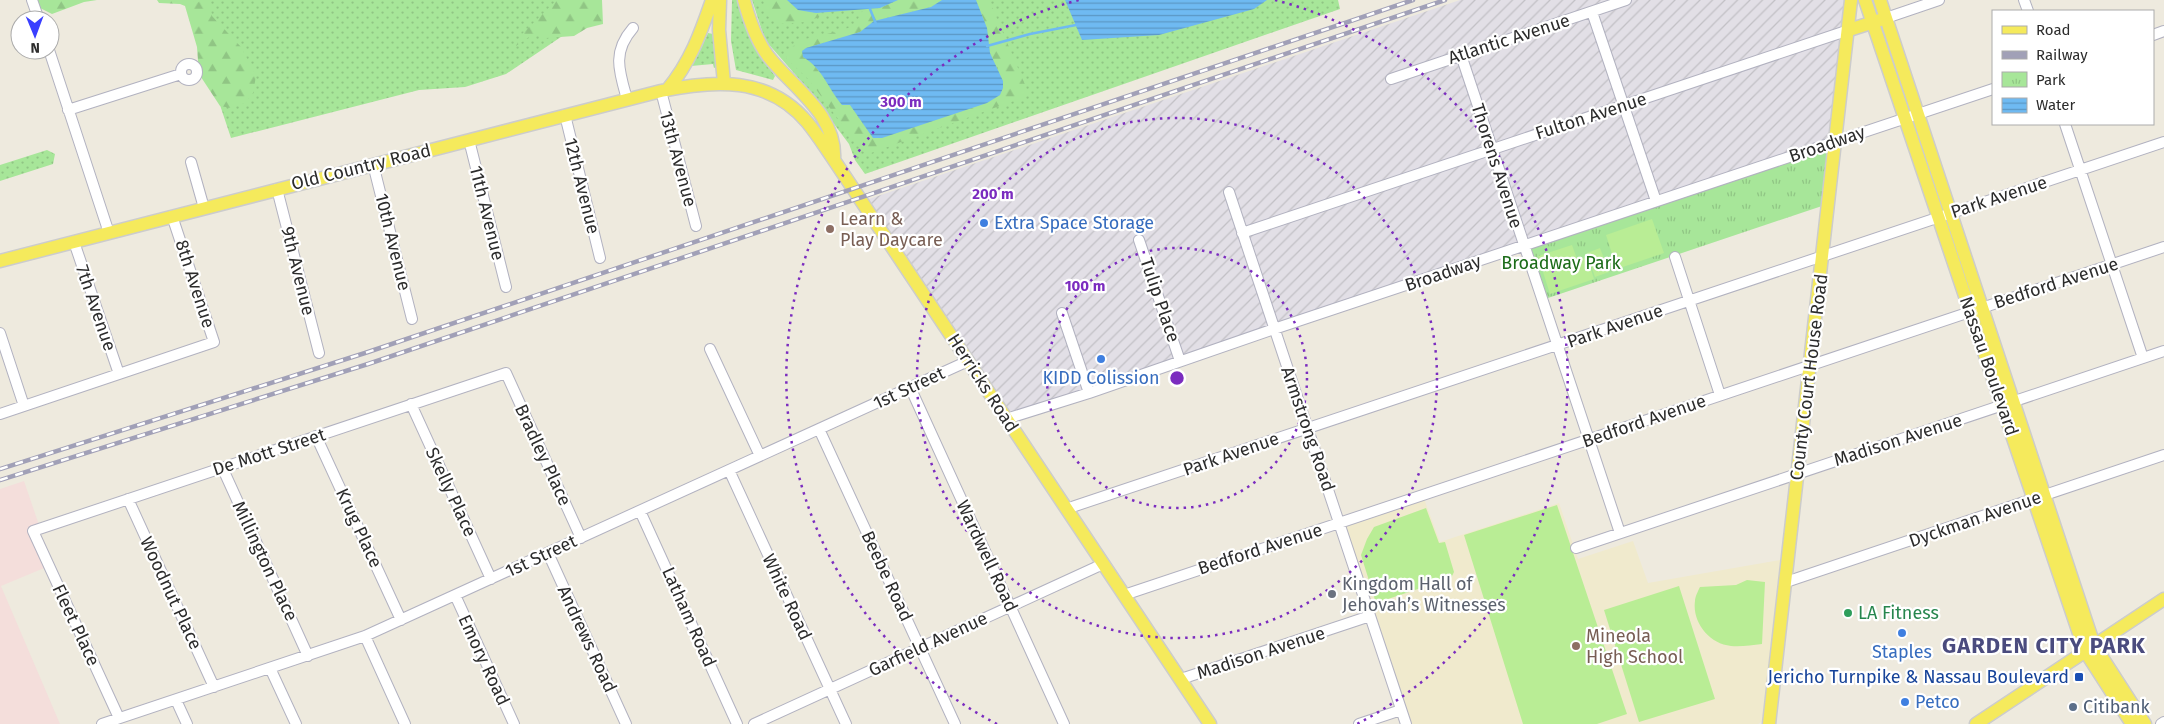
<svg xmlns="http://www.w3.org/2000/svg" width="2164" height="724" viewBox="0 0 2164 724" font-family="'Fira Sans',sans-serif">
<defs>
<pattern id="industrial-furrows" width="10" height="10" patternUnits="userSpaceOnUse" patternTransform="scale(1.25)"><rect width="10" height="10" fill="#e2dfe6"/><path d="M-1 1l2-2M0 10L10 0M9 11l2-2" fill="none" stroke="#c2c0c5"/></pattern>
<pattern id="grass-dots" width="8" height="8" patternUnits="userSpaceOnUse" patternTransform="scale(1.25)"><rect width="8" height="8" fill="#a7e699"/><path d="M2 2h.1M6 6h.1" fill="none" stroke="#90c584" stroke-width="1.8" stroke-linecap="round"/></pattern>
<pattern id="forest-firs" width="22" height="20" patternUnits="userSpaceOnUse" patternTransform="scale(1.25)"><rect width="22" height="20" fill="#a7e699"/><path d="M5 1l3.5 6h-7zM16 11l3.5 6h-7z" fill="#90c584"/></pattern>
<pattern id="park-tufts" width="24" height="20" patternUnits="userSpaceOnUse" patternTransform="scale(1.25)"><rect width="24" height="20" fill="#a7e699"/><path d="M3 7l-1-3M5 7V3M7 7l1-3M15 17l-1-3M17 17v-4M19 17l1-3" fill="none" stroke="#90c584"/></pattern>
<pattern id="water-rules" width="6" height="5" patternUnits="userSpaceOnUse" patternTransform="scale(1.25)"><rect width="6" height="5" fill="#6fbaf2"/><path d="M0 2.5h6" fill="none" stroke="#5b97c4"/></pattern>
</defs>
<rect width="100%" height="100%" fill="#eeeade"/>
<!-- industrial -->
<path fill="url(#industrial-furrows)" d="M1460 0H1851L1835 141 1007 418 863 201Z"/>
<!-- education -->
<path fill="#f0eacd" d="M1423 496 1440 542 1559 503 1578 559 1633 541 1648 583 1780 560 1763 721 1758 724H1406L1341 523Z"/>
<!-- medical -->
<path fill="#f4dedb" d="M24 481 40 528 33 530 49 566 1 586 60 724H0V489Z"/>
<!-- grass -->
<path fill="url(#grass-dots)" d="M185 0H598L589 18 506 74 465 87 419 90 231 138Z
M732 0H740C746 31 756 51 775 76L773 80 736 70 731 41Z
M752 0H1338L1340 9 865 174 855 160 849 144 807 88 765 40Z
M708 33 713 34 716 67 714 68 713 64 691 66 697 57Z
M47 150 55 154 53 164 0 181V165Z"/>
<!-- forest -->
<path fill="url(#forest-firs)" d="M37 0H97L84 2 52 14 40 8Z
M157 0H191L197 3 201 0H209L212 16 241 47 256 76 253 93 245 103 231 108 220 106 199 74 197 47 185 6 180 4 159 3Z
M557 0H602L603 24 587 28 574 36 546 38 542 37 536 32 516 46 521 35Z
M763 0H787L798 10 827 14 806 22 778 24 768 16Z
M898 0H942L931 7 874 21 860 32 806 48 803 51V57C823 69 827 87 842 104L850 105 872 137 882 138 986 103 1000 72 990 53 987 28 976 0H989L1026 87 1027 96 871 153 862 151 809 80 786 58C795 25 856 43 860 13L866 9 880 8Z"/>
<!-- park -->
<path fill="url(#park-tufts)" d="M1835 141 1828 204 1542 300 1524 246Z"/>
<!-- pitch -->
<path fill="#b9ed95" d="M1652 219 1664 253 1617 269 1606 235Z
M1572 245 1577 259 1542 270 1538 256Z
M1600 248 1609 272 1595 277 1587 253Z
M1587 257 1594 279 1550 294 1543 272Z
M1557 505 1627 714 1597 724H1523L1464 535Z
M1426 508 1439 543 1445 542 1454 572 1451 578 1376 603 1361 555 1367 539 1374 527Z
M1747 580 1765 582 1762 644C1752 645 1741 647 1731 646 1709 644 1692 622 1695 601 1695 597 1698 591 1700 587L1736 585Z
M1679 586 1715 699 1639 722 1604 610Z"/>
<!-- water -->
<path fill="url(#water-rules)" d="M787 0H898L880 8 816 13 798 10Z
M942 0H976L987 28 990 53 1003 81V88L1000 95 987 103 882 138H873L850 105H842C828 88 822 68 803 57L802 51 806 48 860 32 874 21 931 7Z
M1065 0H1267L1254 9 1159 35 1082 40Z"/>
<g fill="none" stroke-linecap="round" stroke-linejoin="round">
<!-- stream -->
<path stroke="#6fbaf2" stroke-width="2.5" d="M870 9 876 24
M987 46 1030 34 1076 25"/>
<!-- minor casing -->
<g stroke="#b2b2c0" stroke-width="12">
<path id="minor" d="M32 0 39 20
M2024 0 2028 11
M1592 12 1656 201
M1886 18 1939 0
M2153 35 2164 31
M49 50 109 233
M1461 55 1620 533
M181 72a8 8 0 1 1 16 0a8 8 0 1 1-16 0Z
M1391 79 1626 0
M661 91 696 226
M627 99C619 71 612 52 633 28
M68 110 181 74
M565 115 600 258
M2065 124 2143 358
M469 140 506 287
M191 162 204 208
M373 164 412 319
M277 189 319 353
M1229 192 1406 724
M1242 233 1849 30
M1139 240 1180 361
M74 242 119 374
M1675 257 1720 395
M1062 313 1089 393
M0 333 24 406
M710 349 760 456
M910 387 1064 724
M411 404 491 579
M0 414 214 342 172 216
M1006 419 1089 393 1274 329 1993 89
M819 429 955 724
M316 436 401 620
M222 467 308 656
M729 470 846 724
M128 499 214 687
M1066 509 2164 142
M640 511 737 724
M1576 548 2164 351
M548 553 626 724
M1786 582 2164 455
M455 595 514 724
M1124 595 2164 247
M365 636 405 724
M270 668 296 724
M1181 679 1370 616
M176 700 187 724
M119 718 33 531 506 373 581 538
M102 724 365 636 968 361
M754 724 1103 564
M1359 724 1401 710
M2161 724 2164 722"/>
</g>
<!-- major casing -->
<g stroke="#ccc" stroke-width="15">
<path id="major" d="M720 0 719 30 724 83
M744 0C749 19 756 40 768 56 794 89 837 114 834 160
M1865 0 2085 651 2132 724
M1880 0 2094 645 2145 724
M1849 30 1880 20
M667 90C690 63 701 32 712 0
M0 261 661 91C714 80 768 76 807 122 817 134 825 147 834 160L1210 724
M1769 724 1851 0
M1976 724 2164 599"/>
</g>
<!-- minor -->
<use href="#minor" stroke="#fff" stroke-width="10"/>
<!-- major -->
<use href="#major" stroke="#f5ea5c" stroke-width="12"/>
<!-- rail casing -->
<g stroke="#a1a0b7" stroke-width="4.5">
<path id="rail" d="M0 469 365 353 1413 0
M0 480 368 364 1445 0"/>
</g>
<!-- rail -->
<use href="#rail" stroke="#fff" stroke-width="2.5" stroke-dasharray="8" stroke-linecap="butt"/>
</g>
<!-- distance rings -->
<g fill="none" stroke="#7b2cbf" stroke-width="2.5" stroke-dasharray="2.5 5">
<circle cx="1177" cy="378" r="130"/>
<circle cx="1177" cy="378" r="260"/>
<path d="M997 724A390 390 0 0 1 1079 0M1275 0A390 390 0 0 1 1357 724"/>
</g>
<!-- markers -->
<g fill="#3f7fe0" stroke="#fff" stroke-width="2">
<circle cx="984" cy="223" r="5"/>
<circle cx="1101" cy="359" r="5"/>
<circle cx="1902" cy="633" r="5"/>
<circle cx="1905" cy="702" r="5"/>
</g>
<g fill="#8d6e63" stroke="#fff" stroke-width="2">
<circle cx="830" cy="229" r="5"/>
<circle cx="1576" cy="646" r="5"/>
</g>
<circle fill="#6b7280" stroke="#fff" stroke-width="2" cx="1332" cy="594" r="5"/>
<circle fill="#2e9e5b" stroke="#fff" stroke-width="2" cx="1848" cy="613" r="5"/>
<rect fill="#1a4fb4" stroke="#fff" stroke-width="2" x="2074" y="672" width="10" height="10" rx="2.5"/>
<circle fill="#5c6f8a" stroke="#fff" stroke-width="2" cx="2073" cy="707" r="5"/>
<g text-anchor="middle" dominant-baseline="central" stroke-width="4.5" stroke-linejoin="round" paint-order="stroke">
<!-- street labels -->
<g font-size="18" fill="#2c2c2c" stroke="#fff">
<text transform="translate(1509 39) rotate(-18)">Atlantic Avenue</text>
<text transform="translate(1591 116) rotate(-18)">Fulton Avenue</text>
<text transform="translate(1827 144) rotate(-19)">Broadway</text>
<text transform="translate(678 159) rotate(75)">13th Avenue</text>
<text transform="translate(1497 166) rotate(72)">Thorens Avenue</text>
<text transform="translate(361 167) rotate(-14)">Old Country Road</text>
<text transform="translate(582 186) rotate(76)">12th Avenue</text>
<text transform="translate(1999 197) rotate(-18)">Park Avenue</text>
<text transform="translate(487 213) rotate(76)">11th Avenue</text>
<text transform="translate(393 242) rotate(76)">10th Avenue</text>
<text transform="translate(298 271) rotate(76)">9th Avenue</text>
<text transform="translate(1443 273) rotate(-19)">Broadway</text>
<text transform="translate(2056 283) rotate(-18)">Bedford Avenue</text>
<text transform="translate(195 284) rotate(72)">8th Avenue</text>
<text transform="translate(1160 300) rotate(71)">Tulip Place</text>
<text transform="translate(96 308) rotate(71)">7th Avenue</text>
<text transform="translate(1615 326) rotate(-19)">Park Avenue</text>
<text transform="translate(1989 366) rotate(71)">Nassau Boulevard</text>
<text transform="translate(1809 377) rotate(-83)">County Court House Road</text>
<text transform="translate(983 383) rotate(57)">Herricks Road</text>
<text transform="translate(909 388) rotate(-25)">1st Street</text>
<text transform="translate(1644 421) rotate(-19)">Bedford Avenue</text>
<text transform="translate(1308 429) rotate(71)">Armstrong Road</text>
<text transform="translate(1898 440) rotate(-18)">Madison Avenue</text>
<text transform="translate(269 452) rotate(-18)">De Mott Street</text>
<text transform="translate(1231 454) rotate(-19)">Park Avenue</text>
<text transform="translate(543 455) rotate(65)">Bradley Place</text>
<text transform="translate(451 492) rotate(65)">Skelly Place</text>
<text transform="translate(1975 519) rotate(-19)">Dyckman Avenue</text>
<text transform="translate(359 528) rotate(65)">Krug Place</text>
<text transform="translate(1260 549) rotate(-18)">Bedford Avenue</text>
<text transform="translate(541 556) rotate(-25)">1st Street</text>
<text transform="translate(987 556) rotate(65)">Wardwell Road</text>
<text transform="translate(265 561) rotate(65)">Millington Place</text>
<text transform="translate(887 576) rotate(65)">Beebe Road</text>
<text transform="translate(171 593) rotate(65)">Woodnut Place</text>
<text transform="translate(787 597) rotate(65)">White Road</text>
<text transform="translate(689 617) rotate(66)">Latham Road</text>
<text transform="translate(76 625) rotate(65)">Fleet Place</text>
<text transform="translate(587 639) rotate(65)">Andrews Road</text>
<text transform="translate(928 644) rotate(-25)">Garfield Avenue</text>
<text transform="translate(1261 653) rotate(-18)">Madison Avenue</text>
<text transform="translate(484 660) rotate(65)">Emory Road</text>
</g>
<!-- education labels -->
<g font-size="18" fill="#785e54" stroke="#fff" text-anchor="start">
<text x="840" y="219">Learn &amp;<tspan x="840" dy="21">Play Daycare</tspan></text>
<text x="1586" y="636">Mineola<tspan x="1586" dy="21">High School</tspan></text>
</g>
<!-- shop labels -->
<g font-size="18" fill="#366cbe" stroke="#fff" text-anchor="start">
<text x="994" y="223">Extra Space Storage</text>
<text x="1101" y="378" text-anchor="middle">KIDD Colission</text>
<text x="1902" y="652" text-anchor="middle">Staples</text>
<text x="1915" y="702">Petco</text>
</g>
<!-- park labels -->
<g font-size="18" fill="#1c6c19" stroke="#fff">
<text x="1561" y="263">Broadway Park</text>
</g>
<!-- worship labels -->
<g font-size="18" fill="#5b616d" stroke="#fff" text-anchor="start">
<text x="1342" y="584">Kingdom Hall of<tspan x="1342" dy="21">Jehovah’s Witnesses</tspan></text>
</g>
<!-- leisure labels -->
<g font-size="18" fill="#27864d" stroke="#fff" text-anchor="start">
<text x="1858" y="613">LA Fitness</text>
</g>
<!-- transit labels -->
<g font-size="18" fill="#164399" stroke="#fff" text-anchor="end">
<text x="2069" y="677">Jericho Turnpike &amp; Nassau Boulevard</text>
</g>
<!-- service labels -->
<g font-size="18" fill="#4e5e75" stroke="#fff" text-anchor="start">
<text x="2083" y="707">Citibank</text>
</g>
<!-- district labels -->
<g font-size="22" font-weight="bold" letter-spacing="1" fill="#4a4b7e" stroke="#fff">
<text x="2044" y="645">GARDEN CITY PARK</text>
</g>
</g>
<circle cx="1177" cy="378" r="8" fill="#7b2cbf" stroke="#fff" stroke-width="2.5"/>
<g font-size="15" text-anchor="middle" font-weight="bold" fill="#7b2cbf" stroke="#fff" stroke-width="4.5" stroke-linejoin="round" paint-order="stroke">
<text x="901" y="107">300 m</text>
<text x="993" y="199">200 m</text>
<text x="1085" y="291">100 m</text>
</g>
<!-- legend -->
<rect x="1992" y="10" width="162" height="115" fill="#ffffff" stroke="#ababab"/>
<rect x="2002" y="26" width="25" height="8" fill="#f5ea5c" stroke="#ababab"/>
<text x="2036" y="35" font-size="15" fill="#2c2c2c">Road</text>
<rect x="2002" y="51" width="25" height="8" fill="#a1a0b7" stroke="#ababab"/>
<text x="2036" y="60" font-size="15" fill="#2c2c2c">Railway</text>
<rect x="2002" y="72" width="25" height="15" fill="url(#park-tufts)" stroke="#ababab"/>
<text x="2036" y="85" font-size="15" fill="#2c2c2c">Park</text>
<rect x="2002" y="98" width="25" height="15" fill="url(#water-rules)" stroke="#ababab"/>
<text x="2036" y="110" font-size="15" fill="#2c2c2c">Water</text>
<!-- north arrow -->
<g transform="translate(35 35) rotate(179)"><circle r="24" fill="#ffffff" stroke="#ababab"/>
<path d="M0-4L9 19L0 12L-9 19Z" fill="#3a3fff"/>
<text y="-8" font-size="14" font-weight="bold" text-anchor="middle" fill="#2c2c2c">N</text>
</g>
</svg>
